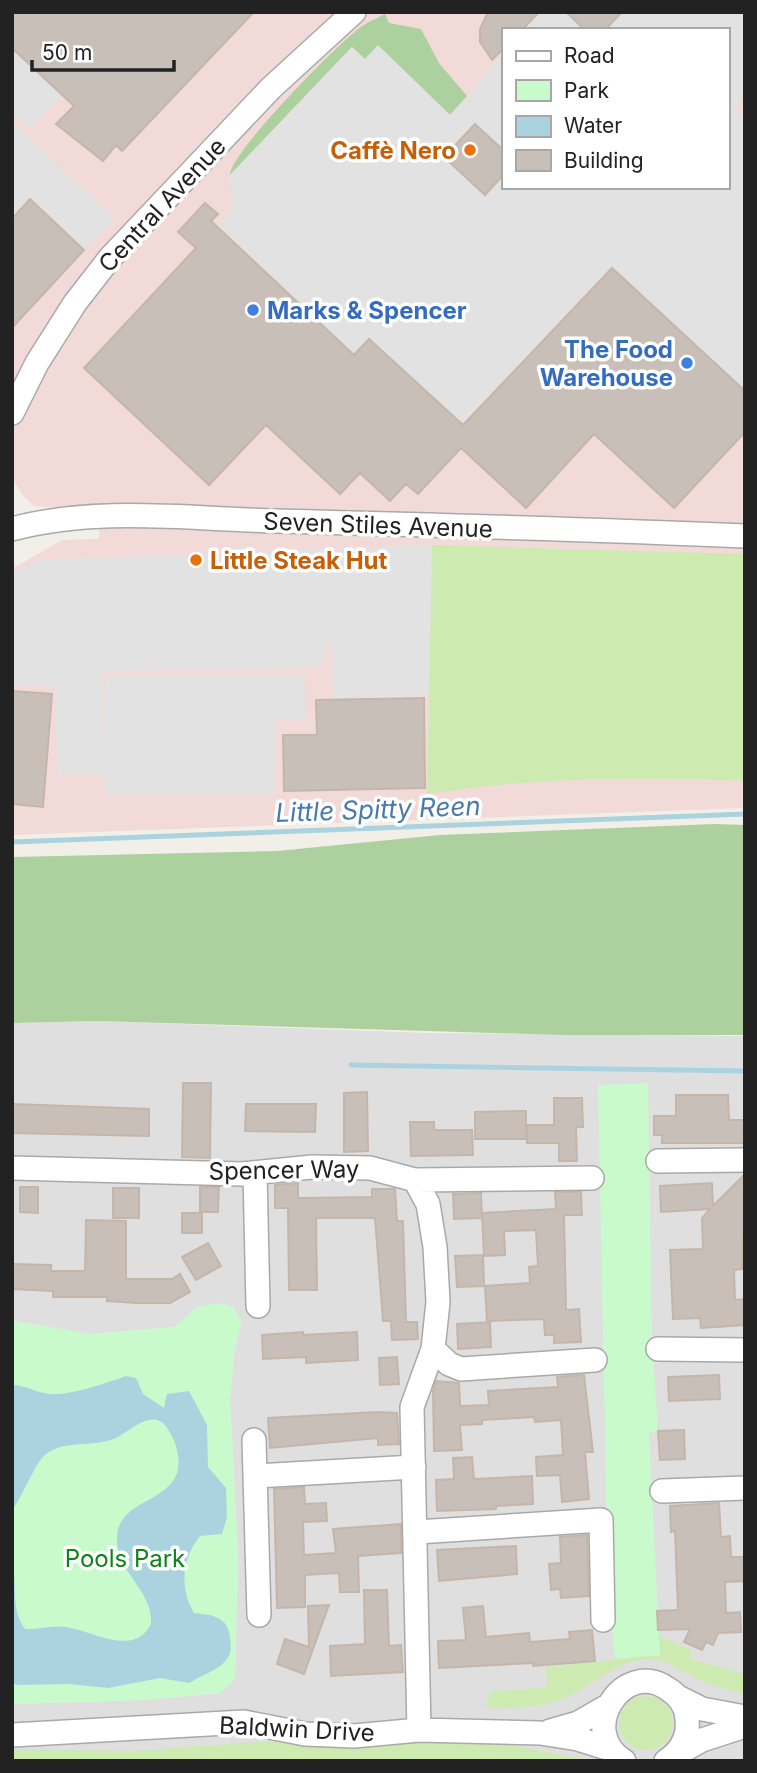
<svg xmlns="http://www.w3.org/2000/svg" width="757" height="1773" viewBox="0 0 757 1773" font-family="Inter,sans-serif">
<rect width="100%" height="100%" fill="#f2efe9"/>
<!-- residential -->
<path fill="#e0dfdf" d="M96 1021 428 1033 745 1036V1761H12V1704L140 1700 220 1693 235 1678 238 1556 230 1400 234 1353 241 1323 197 1307 175 1327 90 1334 12 1321V1023Z"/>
<!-- commercial -->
<path fill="#f2dad9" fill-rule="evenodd" d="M12 12H745V808L12 835V569L62 540 99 539 100 511 34 506 24 497 12 478ZM503 30H727V187H503Z"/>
<!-- grass -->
<path fill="#cdebb0" d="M432 545 745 554V781C638 777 532 777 427 794Z
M658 1636 691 1650 690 1659 745 1674V1694C729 1690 713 1686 698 1679 682 1672 668 1659 649 1659 617 1660 598 1682 571 1695 540 1709 519 1708 486 1707L490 1692 547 1687 546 1667 659 1655Z
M619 1723a27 27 0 1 1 54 0a27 27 0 1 1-54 0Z
M446 1739 510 1745 594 1761H12V1749H16L133 1751 261 1742 346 1744Z"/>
<!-- forest -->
<path fill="#add19e" d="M385 14 389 23 421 29 439 63 467 96 450 115 378 46 365 59 352 47 230 175C230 153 335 47 357 30 365 23 376 19 385 14Z
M715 824 745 825V1035H563L96 1021 12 1023V857L277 851 440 835Z"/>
<!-- park -->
<path fill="#c8facc" d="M648 1083 652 1338 658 1431 649 1432 660 1655 615 1659 608 1590 598 1085Z
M221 1303 234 1307 241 1323 234 1353 230 1400 238 1556 235 1678 220 1693 140 1700 12 1704V1321L91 1334 175 1327 197 1307Z"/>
<!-- parking -->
<path fill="#e2e2e2" d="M12 12H141L30 129 12 112Z
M539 12H566L585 30H522Z
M622 12H745V95L734 108 745 118V391L611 268 587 290 463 426 370 339 354 355 217 227 232 209 230 175 352 47 365 59 378 45 450 115 476 87 503 49V187H727V30H605Z
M12 121 115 219 84 250 30 200 12 219Z
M432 545 429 696 333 699 332 632 322 662 312 668 103 671 104 756 105 675H305V719L275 720V795H105V775L57 776 55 686H12V578L16 571 42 560Z"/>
<!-- water -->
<path fill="#aad3df" d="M126 1376 136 1378 143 1394 164 1408 167 1394 189 1391 207 1425 208 1467 226 1488 227 1517 222 1534 200 1536C182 1558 179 1588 194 1613 212 1615 228 1616 230 1638 231 1646 232 1652 227 1659 219 1670 200 1676 189 1683L160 1678 108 1688 69 1684 16 1685 12 1682V1562C18 1585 10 1609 25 1629 38 1630 50 1625 64 1627 91 1629 133 1659 151 1624 153 1589 116 1573 117 1538 117 1492 196 1506 175 1443 172 1436 167 1425 160 1421 152 1417 142 1422 135 1426 126 1432 117 1439 107 1441 87 1446 62 1441 45 1455 35 1463 23 1496 12 1510V1385C26 1385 37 1393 50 1394 69 1396 107 1383 126 1376Z"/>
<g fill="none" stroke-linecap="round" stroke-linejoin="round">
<!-- stream -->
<path stroke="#aad3df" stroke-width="5" d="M12 842 745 814
M351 1065 745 1071"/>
</g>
<!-- building -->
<path fill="#c7bfb8" stroke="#c4b6ab" stroke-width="2" d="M12 12H254L122 151 116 145 103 161 56 124 74 106 12 48Z
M488 12H539L522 30H503V49L492 60 480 42V29Z
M566 12H622L605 30H585Z
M475 124 503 150V175L485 195 444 157Z
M30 199 84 250 12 328V219Z
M205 203 218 214 211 221 354 355 369 339 463 425 612 268 745 391V432L674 508 594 434 526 508 461 448 418 494 406 484 390 501 360 473 340 494 266 425 209 485 84 368 196 248 178 232Z
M12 691 52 694 43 807 12 804Z
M424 698 425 788 284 791 283 735H317L316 700Z
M183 1083H211L210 1158 182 1157Z
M367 1092 368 1151 344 1152V1093Z
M676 1095H728L729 1120H745V1143H662V1135H654V1116H676Z
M554 1098H582L583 1127H576L577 1161H559V1143H527V1125H554Z
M12 1104 149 1109V1136L12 1133Z
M246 1104H316L315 1132 245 1131Z
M526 1111V1139H475V1112Z
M410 1122H434V1130H472L473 1155 411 1156Z
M745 1174 742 1269 734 1270 735 1300 745 1299V1325L701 1328 700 1318 673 1319 670 1250 703 1249 702 1218 710 1209 661 1212 660 1186 712 1183 713 1206Z
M298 1183V1198L372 1197V1189H395L397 1221H403L406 1322H417L418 1339 392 1340 391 1321H383L375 1218H316L317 1290H289L288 1208H275V1185Z
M20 1187H38V1213L20 1212Z
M200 1187H219L218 1212H200Z
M113 1188H139V1218H113Z
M555 1192H581L582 1215H564L566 1310 579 1309 581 1342 554 1343V1335H545L544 1319 487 1321 485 1286 530 1283 529 1267 538 1266 536 1230 504 1231 505 1255 484 1256 482 1213 556 1209Z
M481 1193 482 1218 454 1219 453 1194Z
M182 1213H202V1233H182Z
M86 1220 126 1221V1279H172L180 1274 190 1292 170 1303H136L107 1301V1297H53V1291L12 1289V1264L51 1265V1271H85Z
M208 1243 221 1266 196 1280 182 1257Z
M483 1255 484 1286 457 1287 455 1256Z
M490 1322 491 1347 458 1349 457 1324Z
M303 1332V1335L357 1332 358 1360 306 1363V1357L263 1359 262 1335Z
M397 1357 399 1384 380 1385 379 1358Z
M584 1375 593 1452H585L589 1499 562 1502 560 1475 537 1476 536 1457 563 1455 561 1420 535 1422 534 1417 482 1420V1424L460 1425 462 1450 434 1451 433 1391 436 1381 459 1383 460 1406 489 1405 488 1391 558 1387 557 1377Z
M719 1375 720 1399 669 1401 668 1377Z
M378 1412 397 1413 399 1444 378 1445V1438L270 1448 268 1418Z
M684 1430 685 1459 660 1460 658 1431Z
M472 1457 474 1479 532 1476 533 1504 496 1506V1509L437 1511 436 1480 454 1479 453 1458Z
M304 1487 305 1504 326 1503 327 1521 303 1522 304 1555 336 1553 333 1529 401 1524V1553L358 1556 359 1592H340L339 1573 305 1575V1607L277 1608 274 1489Z
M719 1503 721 1537 730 1536 731 1557H745V1581L725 1582 726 1613 740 1612 741 1632 718 1633 713 1645 706 1642 702 1650 684 1642 690 1629 658 1630 657 1611 678 1610 675 1531 671 1532 670 1506Z
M587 1535 589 1596 561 1598 560 1589 551 1590 549 1564 561 1563 560 1537Z
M516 1546 517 1574 439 1581 437 1550Z
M364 1590H387L389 1646 401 1645 403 1672 331 1676 330 1646 365 1644Z
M329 1605 304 1674 277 1664 285 1639 309 1647 308 1606Z
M483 1606 486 1637 529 1633 530 1642 570 1639 569 1632 592 1630 595 1661 533 1666V1663L439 1668 438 1641 466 1640 463 1608Z"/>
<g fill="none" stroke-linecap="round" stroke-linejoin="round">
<!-- minor casing -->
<g stroke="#a9a9a9" stroke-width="26">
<path id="minor" d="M12 413 37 363 75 303 110 258 271 88 354 12
M12 529C97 506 190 519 277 521 433 525 589 529 745 536
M658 1161 745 1160
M12 1168 242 1174 312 1167 370 1168 415 1180 428 1204 435 1247 438 1302 433 1349 412 1407 419 1730
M255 1173 258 1306
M415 1180 592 1178
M433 1349 449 1364 461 1369 595 1360
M658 1349 745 1350
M254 1440 259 1615
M256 1476 414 1467
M662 1491 745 1488
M417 1532 601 1520 603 1620
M678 1697 702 1709 745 1717
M550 1731 578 1723 606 1707
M12 1735 244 1722 305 1734 354 1736 419 1730 540 1733 578 1739 610 1749
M677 1754 702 1740 745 1726
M624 1761C576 1732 623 1657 668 1689 679 1696 687 1707 687 1720 689 1738 681 1751 666 1761"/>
</g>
<!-- minor -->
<use href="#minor" stroke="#fff" stroke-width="23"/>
</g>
<!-- markers -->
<g fill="#e8710a" stroke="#fff" stroke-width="2.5">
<circle cx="470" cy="150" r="7"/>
<circle cx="196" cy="560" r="7"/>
</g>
<g fill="#3f7fe0" stroke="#fff" stroke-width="2.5">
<circle cx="253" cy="310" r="7"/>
<circle cx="687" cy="363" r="7"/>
</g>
<g text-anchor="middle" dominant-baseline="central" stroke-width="7" stroke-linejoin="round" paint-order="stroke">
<!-- food labels -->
<g font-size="24" font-weight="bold" fill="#c56008" stroke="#fff" text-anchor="end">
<text x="456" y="150">Caffè Nero</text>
<text x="210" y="560" text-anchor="start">Little Steak Hut</text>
</g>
<!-- street labels -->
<g font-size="24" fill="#222" stroke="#fff">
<text transform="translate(162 205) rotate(-47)">Central Avenue</text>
<text transform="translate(378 525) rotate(2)">Seven Stiles Avenue</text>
<text transform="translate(284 1170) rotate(-1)">Spencer Way</text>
<text transform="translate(297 1729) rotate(3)">Baldwin Drive</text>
</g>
<!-- shop labels -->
<g font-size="24" font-weight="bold" fill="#366cbe" stroke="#fff" text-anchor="start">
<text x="267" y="310">Marks &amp; Spencer</text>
<text x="673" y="349" text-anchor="end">The Food<tspan x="673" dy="28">Warehouse</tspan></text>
</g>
<!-- park labels -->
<g font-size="24" fill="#0c8416" stroke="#fff">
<text x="125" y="1558">Pools Park</text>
</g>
<!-- water labels -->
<g font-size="26" font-style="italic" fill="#4a7aab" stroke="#fff">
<text transform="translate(378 809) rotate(-2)">Little Spitty Reen</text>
</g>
</g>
<!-- border -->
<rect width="757" height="1773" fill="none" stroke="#222222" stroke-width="28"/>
<!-- legend -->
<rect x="502" y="28" width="228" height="161" fill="#ffffff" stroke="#a7a7a7" stroke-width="2"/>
<rect x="516" y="51" width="35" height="10" fill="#ffffff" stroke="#a7a7a7" stroke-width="2"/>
<text x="564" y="63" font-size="21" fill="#222222">Road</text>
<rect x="516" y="80" width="35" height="21" fill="#c8facc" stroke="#a7a7a7" stroke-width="2"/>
<text x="564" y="98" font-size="21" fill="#222222">Park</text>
<rect x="516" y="116" width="35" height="21" fill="#aad3df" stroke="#a7a7a7" stroke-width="2"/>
<text x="564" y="133" font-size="21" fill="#222222">Water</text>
<rect x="516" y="150" width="35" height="21" fill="#c7bfb8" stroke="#a7a7a7" stroke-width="2"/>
<text x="564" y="168" font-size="21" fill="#222222">Building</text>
<!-- scale -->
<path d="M32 60v10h142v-10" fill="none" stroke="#222222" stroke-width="3.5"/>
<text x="42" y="60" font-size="21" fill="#222222" stroke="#ffffff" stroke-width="5" paint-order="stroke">50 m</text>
</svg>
